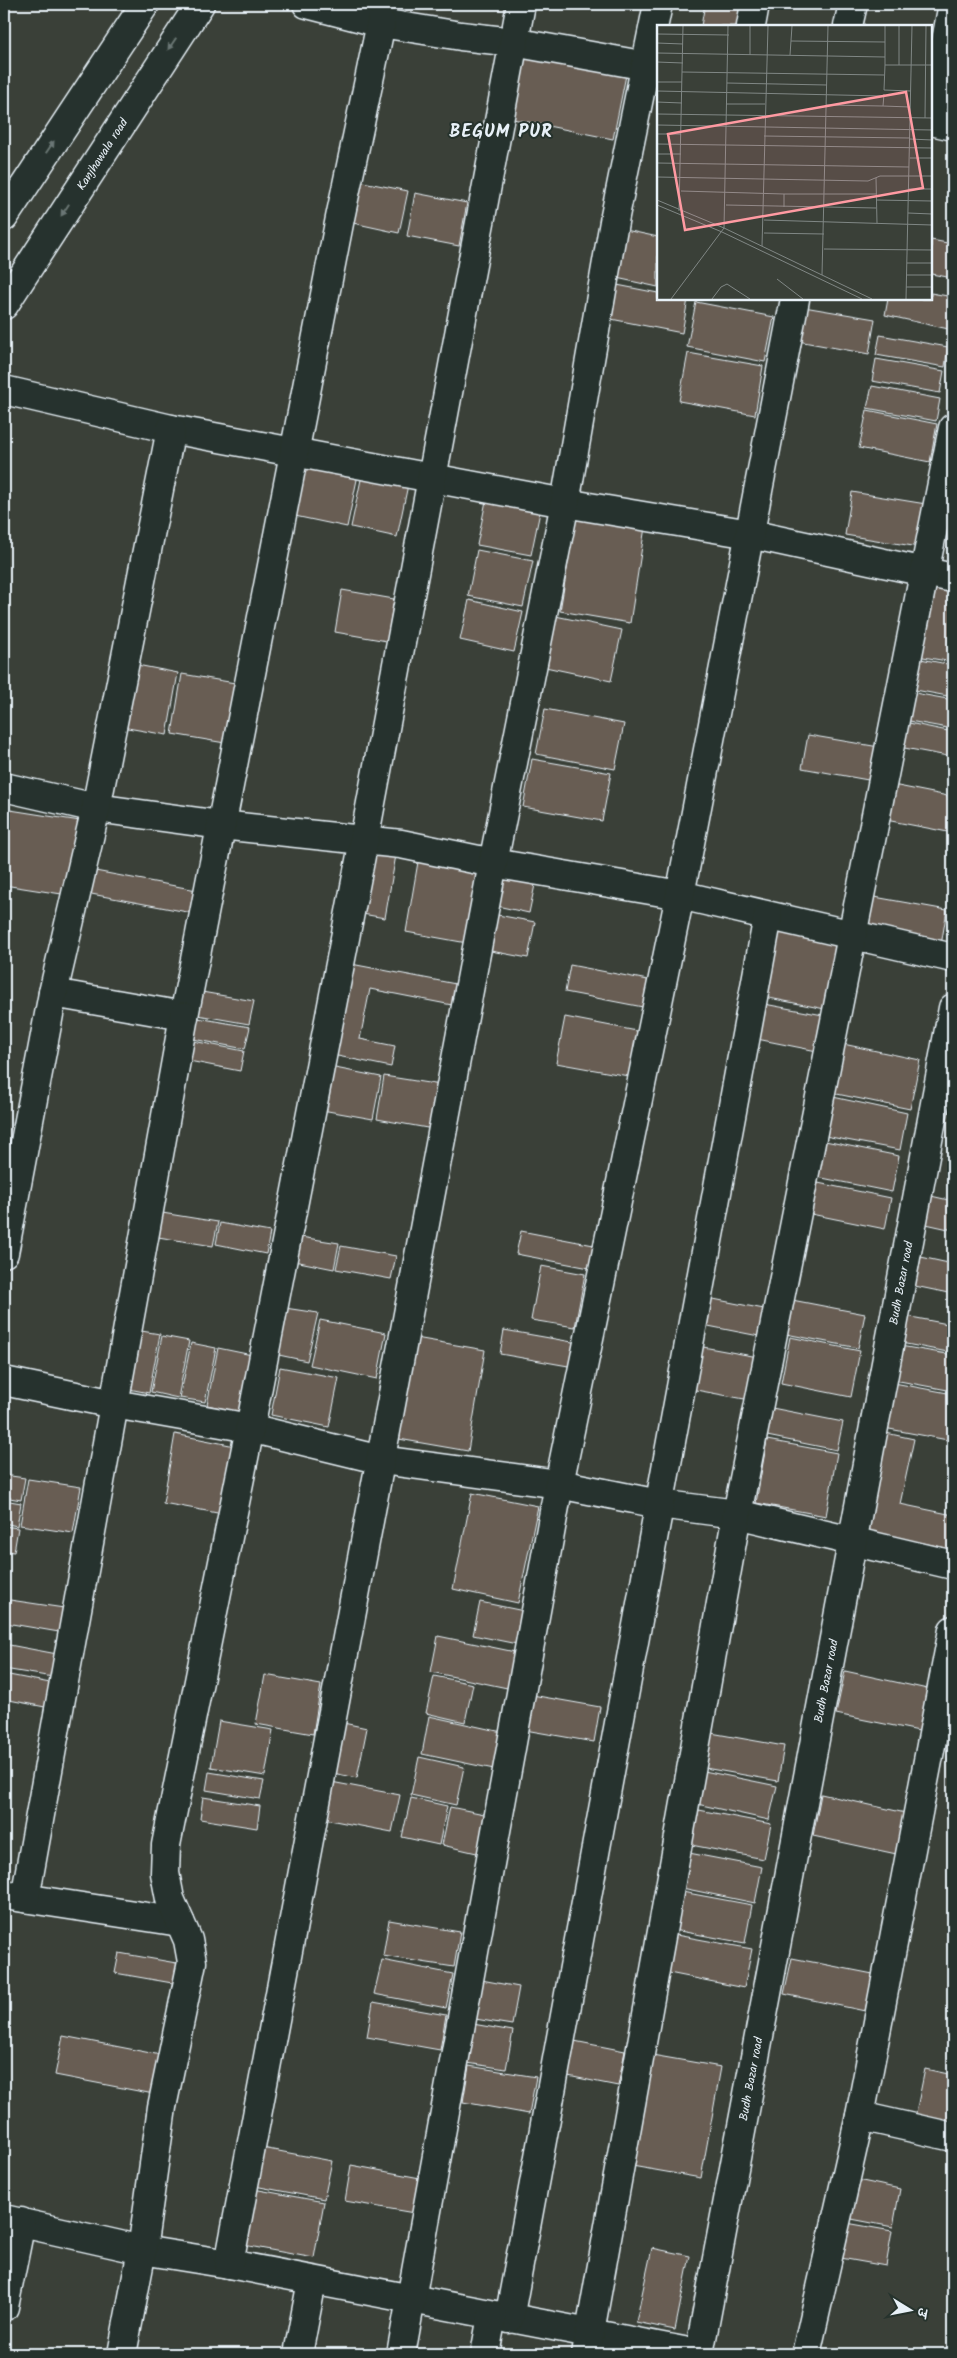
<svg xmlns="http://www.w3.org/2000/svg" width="957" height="2358" viewBox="0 0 957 2358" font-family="Kalam,'Playpen Sans Deva',sans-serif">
<rect width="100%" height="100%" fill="#3a4038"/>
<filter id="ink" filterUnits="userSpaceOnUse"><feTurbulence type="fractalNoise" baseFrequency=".02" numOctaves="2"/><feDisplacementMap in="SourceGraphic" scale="10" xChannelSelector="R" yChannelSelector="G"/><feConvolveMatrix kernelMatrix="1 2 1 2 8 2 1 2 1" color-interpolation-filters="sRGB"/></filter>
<g filter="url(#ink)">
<!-- building -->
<path fill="#675d52" stroke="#e8f1f8" d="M705 4H742L738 26H701Z
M953 47V101L945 99Z
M516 54 626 75 613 139 503 117Z
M353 180 408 191 399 233 344 221Z
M415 193 467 203 459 246 407 236Z
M621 229 658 237V287L612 277Z
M931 240 953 244V278L931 274Z
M612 284 658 293V299H688L682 333 606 318Z
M931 293 953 297V330L885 315 888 299H931Z
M696 302 774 317 765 362 687 347Z
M804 307 875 319 869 354 798 341Z
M880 335 948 347 945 367 876 355Z
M688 353 763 366 755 415 679 401Z
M876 359 944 371 940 393 872 381Z
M872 386 940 399 936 421 867 408Z
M867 410 937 424 930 462 859 448Z
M307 459 359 470 347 527 295 516Z
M363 470 409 480 397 537 351 527Z
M852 492 926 504 919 547 845 535Z
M487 496 541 507 531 555 477 545Z
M576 515 645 527 630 623 560 611Z
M477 550 533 561 523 607 468 596Z
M929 584 953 588V662L917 656Z
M342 590 394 599 387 641 335 632Z
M469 600 523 612 514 652 460 640Z
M546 614 622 630 611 681 536 665Z
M915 658 953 665V697L910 689Z
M132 664 178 673 167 735 122 727Z
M182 674 235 683 225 743 172 734Z
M909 692 953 700V729L904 720Z
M545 709 624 724 615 769 536 754Z
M904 722 953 732V757L899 747Z
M808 735 885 748 879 782 802 768Z
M532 759 611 773 602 821 523 807Z
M893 785 953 797V833L886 820Z
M4 809 80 821 68 895 4 885Z
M363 849 396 855 385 918 351 912Z
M418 862 479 873 467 943 406 932Z
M90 870 202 891 198 914 86 893Z
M495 871 536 880 529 913 488 904Z
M869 896 947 910 941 945 863 931Z
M487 913 535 922 528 958 480 949Z
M777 932 837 944 825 1009 764 997Z
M346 963 461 985 457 1006 370 989 360 1039 395 1046 391 1067 328 1054Z
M570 965 648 980 643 1007 565 992Z
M196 991 254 1001 249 1024 192 1014Z
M759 1003 823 1015 817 1051 752 1038Z
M192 1017 250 1027 245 1049 188 1038Z
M565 1017 642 1032 634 1077 556 1063Z
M188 1040 244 1051 240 1071 184 1060Z
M843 1044 920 1060 910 1109 832 1093Z
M330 1067 381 1077 373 1119 322 1110Z
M384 1076 441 1085 433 1129 377 1119Z
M833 1097 907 1113 900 1150 825 1136Z
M825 1141 899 1156 892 1192 817 1177Z
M818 1183 891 1198 885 1229 811 1214Z
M931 1196 953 1201V1230L926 1224Z
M156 1212 218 1222 213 1246 152 1236Z
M220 1223 270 1232 266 1254 216 1244Z
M521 1231 604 1247 600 1270 516 1254Z
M294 1236 339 1243 334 1269 289 1260Z
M341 1246 396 1256 391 1279 336 1269Z
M921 1257 953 1264V1294L915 1286Z
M541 1266 585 1274 575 1327 531 1320Z
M703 1297 769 1310 764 1337 698 1324Z
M792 1300 865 1314 858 1348 786 1334Z
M285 1308 318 1313 307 1361 274 1354Z
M906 1316 953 1325V1353L901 1343Z
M320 1320 386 1333 377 1379 310 1365Z
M135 1330 160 1334 149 1393 124 1388Z
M504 1330 578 1343 574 1367 500 1354Z
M162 1336 189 1341 178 1398 151 1392Z
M410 1337 485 1350 468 1451 393 1438Z
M790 1337 860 1351 851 1397 781 1383Z
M191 1343 216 1348 205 1402 180 1398Z
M692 1345 758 1357 750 1400 685 1388Z
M900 1346 953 1355V1391L894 1380Z
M218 1348 252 1355 240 1412 207 1405Z
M280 1367 339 1378 329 1427 271 1415Z
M894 1383 953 1394V1441L884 1428Z
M772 1408 843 1422 837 1450 767 1436Z
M881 1432 914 1439 900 1504 953 1515 952 1549 860 1530Z
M175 1434 235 1446 223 1514 163 1503Z
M767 1440 837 1453 826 1516 756 1503Z
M4 1475 25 1478 21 1500 4 1497Z
M28 1479 81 1487 73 1533 20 1525Z
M472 1493 538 1506 518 1603 453 1589Z
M4 1500 21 1503 17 1526 4 1523Z
M4 1526 18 1528 14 1552 4 1551Z
M10 1600 64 1608 59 1632 6 1623Z
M480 1602 524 1611 517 1644 473 1635Z
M438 1636 520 1653 512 1689 431 1672Z
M4 1644 57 1654 53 1677 4 1669Z
M845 1671 932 1690 924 1732 836 1714Z
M4 1674 50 1683 45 1707 4 1699Z
M265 1675 321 1685 313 1734 256 1724Z
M434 1676 473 1684 465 1722 426 1713Z
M532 1695 600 1707 594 1742 525 1730Z
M429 1716 502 1732 494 1769 422 1754Z
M219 1721 273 1730 265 1776 211 1767Z
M334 1721 367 1728 357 1778 323 1771Z
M711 1733 784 1746 778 1781 705 1768Z
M419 1757 464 1767 456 1805 411 1795Z
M704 1771 777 1786 769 1820 697 1804Z
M209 1772 264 1781 260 1799 206 1790Z
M326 1781 400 1795 392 1832 319 1818Z
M821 1794 910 1814 901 1855 813 1836Z
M203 1797 260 1806 257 1828 200 1819Z
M411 1798 447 1806 439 1845 402 1837Z
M450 1807 489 1815 481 1854 442 1845Z
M699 1810 771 1824 764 1859 691 1845Z
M689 1853 762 1867 755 1903 682 1888Z
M682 1892 752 1905 745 1943 674 1930Z
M389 1920 460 1932 454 1967 383 1956Z
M676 1935 752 1949 744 1988 669 1973Z
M119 1953 182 1964 178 1984 115 1973Z
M792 1958 873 1974 865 2011 784 1994Z
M382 1960 453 1974 446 2008 374 1994Z
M476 1979 519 1987 512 2025 469 2018Z
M373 2002 446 2015 440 2050 367 2037Z
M467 2023 513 2031 506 2069 461 2062Z
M63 2036 166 2056 159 2095 55 2075Z
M564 2039 625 2051 618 2086 558 2074Z
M652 2055 721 2067 701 2178 632 2166Z
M469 2066 536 2077 529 2114 463 2102Z
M925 2069 953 2075V2105L949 2124 915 2118Z
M257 2147 332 2161 324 2199 249 2185Z
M351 2165 420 2178 414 2213 345 2201Z
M848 2178 900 2189 893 2227 841 2217Z
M248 2188 324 2202 314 2258 238 2244Z
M841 2222 892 2231 886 2266 835 2257Z
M652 2248 690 2256 675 2330 636 2322Z"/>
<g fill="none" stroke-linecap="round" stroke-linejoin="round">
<!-- minor casing -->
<g stroke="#e8f1f8" stroke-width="31">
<g id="minor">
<path d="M307 4 381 23 461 36 513 42 658 68"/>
<path d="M751 26 755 4"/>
<path d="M848 26 853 4"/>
<path d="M931 119 953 4"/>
<path d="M931 121 953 126"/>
<path d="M4 390 171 429 565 503 750 534 953 578"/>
<path d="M4 787 96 808 221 825 401 844 493 863 680 895 953 958"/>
<path d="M53 993 184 1016 340 218 381 23"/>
<path d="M4 1253 53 993 96 808 171 429"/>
<path d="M4 1381 114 1404 250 1428 381 1460 559 1484 659 1504 737 1514 953 1565"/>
<path d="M4 1895 180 1922"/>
<path d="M25 1898 184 1016"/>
<path d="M860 2116 953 1630"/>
<path d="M4 2219 142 2250 229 2264 699 2354"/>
<path d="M229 2264 493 863 565 503 615 216 658 4"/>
<path d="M4 2307 21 2222"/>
<path d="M509 2319 768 916"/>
<path d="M122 2354 142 2250 162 2107 192 1962 188 1940 170 1899 165 1873 166 1845 250 1428 364 840 521 4"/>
<path d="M298 2354 312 2281"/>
<path d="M401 2354 559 1484 680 895 795 299"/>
<path d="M485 2354 492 2316"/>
<path d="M586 2354 737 1514 953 428"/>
<path id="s1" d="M699 2354 953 1008"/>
<path d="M806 2354 860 2116 953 2137"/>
</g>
</g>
<!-- major casing -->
<g stroke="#e8f1f8" stroke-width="31">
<g id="major">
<path d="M4 217 145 4"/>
<path id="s2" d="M4 305 200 4"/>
</g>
</g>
<!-- minor -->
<use href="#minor" stroke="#26332d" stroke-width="28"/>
<!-- major -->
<use href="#major" stroke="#26332d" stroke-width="28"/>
</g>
<!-- one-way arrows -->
<defs><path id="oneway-solid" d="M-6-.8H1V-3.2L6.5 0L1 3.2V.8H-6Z" transform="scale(1.25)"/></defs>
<g fill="#6a7674">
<use href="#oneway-solid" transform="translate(172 44) rotate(124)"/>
<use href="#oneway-solid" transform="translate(50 147) rotate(-56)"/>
<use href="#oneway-solid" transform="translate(65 210) rotate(123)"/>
</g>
</g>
<g text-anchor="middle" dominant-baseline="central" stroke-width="4" stroke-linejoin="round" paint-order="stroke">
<!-- street labels -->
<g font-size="12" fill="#e8f1f8" stroke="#26332d">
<text stroke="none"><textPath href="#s2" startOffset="180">Kanjhawala road</textPath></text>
<text stroke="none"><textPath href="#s1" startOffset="1090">Budh Bazar road</textPath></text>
<text stroke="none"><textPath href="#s1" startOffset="685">Budh Bazar road</textPath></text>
<text stroke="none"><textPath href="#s1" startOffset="280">Budh Bazar road</textPath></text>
</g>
<!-- district labels -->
<g font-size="18" font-weight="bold" letter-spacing="1" fill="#e8f1f8" stroke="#26332d">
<text x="501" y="132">BEGUM PUR</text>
</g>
</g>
<!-- overview -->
<g transform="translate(657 25)">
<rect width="275" height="275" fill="#3a4038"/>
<path fill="none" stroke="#808785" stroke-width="1" d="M228 1V40H275M242 1V40M0 9 72 10M134 16 228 17M0 18 26 19M0 28 228 32M93 30V1M133 30 135 1M0 37 26 38M228 40 227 65 254 66M25 47 227 50M0 57H25M70 58 170 60M0 66 227 71M227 69 226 81 253 82M0 77 25 78M69 79H108M169 80 226 81M0 89 275 93M268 93 269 1M0 100 275 105M0 109H24M107 111 253 113M253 114 275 115M0 119 275 123M0 129H24M253 133H275M0 138 252 142M0 152 211 156 223 151H275M219 153 220 198M252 164H275M24 166 127 169V182M127 169H219M0 175 67 203 215 274M219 175 275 176M0 180 65 207 205 274M69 180 219 183M22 186 26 1M251 188 275 189M107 195 275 200M107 208 167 209M105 221 111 1M167 224 275 225M250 238H275M165 250 171 1M250 250H275M120 254 146 274M249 262H275M14 274 67 203 71 1M55 274 64 262 70 259 93 274M249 274 255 1"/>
<path fill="#ff9aa2" fill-opacity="0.15" stroke="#ff9aa2" stroke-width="2.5" d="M249 67 266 163 28 205 11 109Z"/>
<rect width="275" height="275" fill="none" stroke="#e8f1f8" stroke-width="2.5"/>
</g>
<!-- margin -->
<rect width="957" height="2358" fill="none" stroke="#26332d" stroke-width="20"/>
<rect x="10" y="10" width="937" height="2338" fill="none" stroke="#e8f1f8" stroke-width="2" filter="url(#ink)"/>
<!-- north arrow -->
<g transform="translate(910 2310) rotate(100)" stroke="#26332d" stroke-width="4" paint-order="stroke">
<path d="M0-4L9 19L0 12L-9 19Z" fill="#e8f1f8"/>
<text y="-8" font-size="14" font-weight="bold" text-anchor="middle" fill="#e8f1f8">उ</text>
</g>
</svg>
